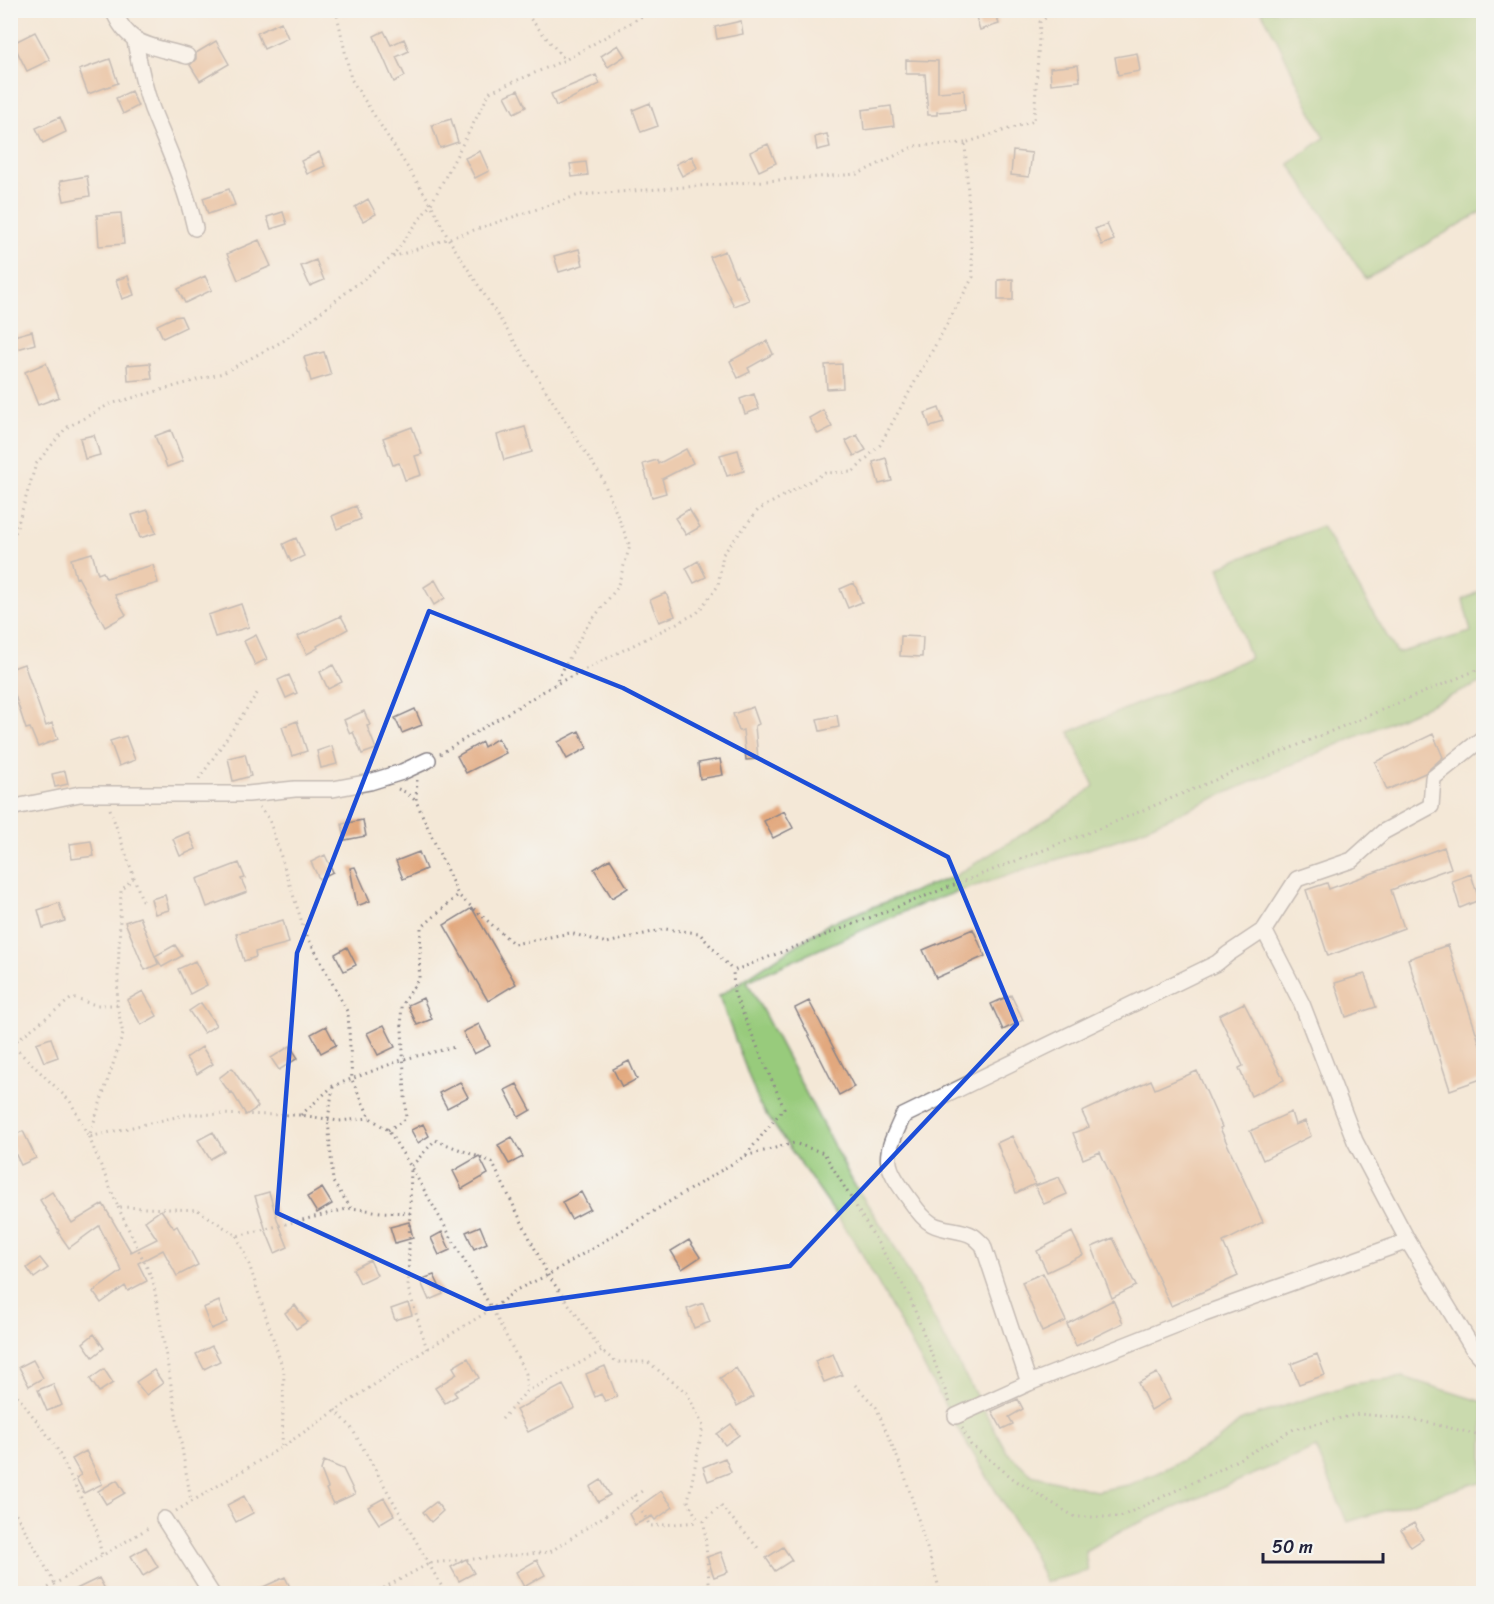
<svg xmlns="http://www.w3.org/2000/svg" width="1494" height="1604" viewBox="0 0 1494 1604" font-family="Sriracha,sans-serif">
<rect width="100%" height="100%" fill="#f6f6f2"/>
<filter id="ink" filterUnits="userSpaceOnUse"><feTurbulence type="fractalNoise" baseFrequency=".0167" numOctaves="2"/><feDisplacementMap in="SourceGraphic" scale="12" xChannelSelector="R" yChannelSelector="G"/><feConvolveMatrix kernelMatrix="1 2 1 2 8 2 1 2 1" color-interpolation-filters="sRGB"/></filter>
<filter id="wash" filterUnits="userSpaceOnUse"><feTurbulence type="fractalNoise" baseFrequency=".008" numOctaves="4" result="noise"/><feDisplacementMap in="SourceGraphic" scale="24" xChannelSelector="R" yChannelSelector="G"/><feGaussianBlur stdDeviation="1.35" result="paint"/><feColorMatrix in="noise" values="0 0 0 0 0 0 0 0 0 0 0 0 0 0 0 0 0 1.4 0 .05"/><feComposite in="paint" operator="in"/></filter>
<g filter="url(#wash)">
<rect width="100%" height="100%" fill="#f4e8d7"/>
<!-- green -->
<path fill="#98cb7c" stroke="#5d765c" stroke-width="1.5" d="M1261 11H1483V211L1366 279 1289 164 1324 138 1276 38Z
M1322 526 1397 653 1471 632 1463 600 1483 589V682L1122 838 924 903 747 981 854 1184 889 1237 1007 1452 1032 1475 1096 1491 1128 1485 1157 1473 1216 1442 1242 1420 1352 1384 1403 1377 1483 1402V1481L1347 1522 1316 1448 1120 1531 1085 1551 1088 1571 1045 1582 1033 1553 957 1427 857 1245 759 1104 719 996 830 923 955 876 1068 806 1094 786 1069 732 1250 658 1219 567Z"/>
<g id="blocks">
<!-- building -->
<path fill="#e2a87e" d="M995 11 999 24 980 30 976 17Z
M741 21 743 34 717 39 715 27Z
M281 22 288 38 264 49 257 33Z
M384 31 391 45 404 39 409 51 396 57 405 76 394 82 374 36Z
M35 32 50 60 27 71 13 43Z
M216 41 229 64 200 81 190 65 196 59V53Z
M618 45 625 56 608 67 601 56Z
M1137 53 1140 71 1118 75 1115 57Z
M110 59 118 83 88 94 79 70Z
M906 60 938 61V92L964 90 965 110 937 112V115H928L925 74H906Z
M1078 65 1080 81 1051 84 1050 68Z
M596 75 600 84 556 106 551 94Z
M518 90 526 107 514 113 505 96Z
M131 91 138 106 123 114 116 98Z
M650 103 658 126 641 132 633 110Z
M891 106 894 126 864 130 862 110Z
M60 117 66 132 43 143 36 128Z
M451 119 458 142 440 148 432 125Z
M827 134 830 147 817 150 815 137Z
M768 144 776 163 759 171 750 152Z
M480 151 489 171 475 178 465 158Z
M1013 151 1032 153 1029 177 1011 175Z
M319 152 325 166 307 174 301 161Z
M692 156 697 168 682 176 676 164Z
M586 162 588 175 572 177 570 164Z
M87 176 90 196 64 201 60 181Z
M229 189 235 205 208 214 203 198Z
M368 199 376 214 363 221 355 207Z
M283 212 287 224 271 229 267 217Z
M121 213 124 244 99 246 97 215Z
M1107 224 1114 240 1102 245 1095 229Z
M259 240 271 266 238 280 227 254Z
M579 249 583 265 559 272 554 256Z
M725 251 735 276 737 275 749 300 734 306 710 257Z
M316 260 324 280 310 286 301 266Z
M128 276 134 295 122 299 116 280Z
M205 276 212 290 185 303 178 289Z
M1013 279V300H998V280Z
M181 316 186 327 163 338 157 325 174 317Z
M32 331 35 344 14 350 10 337Z
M767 341 773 354 748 368 750 372 738 378 730 361Z
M324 352 331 375 311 381 304 357Z
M46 363 59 397 38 405 25 372Z
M150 363 152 379 128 381 127 365Z
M842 364 843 388 827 389 825 365Z
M754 394 759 409 745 414 740 399Z
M939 408 944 423 930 427 925 413Z
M823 410 832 427 818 434 809 418Z
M412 427 422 454 415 456 421 475 405 480 399 463 393 465 383 438Z
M525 427 532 452 504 460 497 435Z
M171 430 183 461 167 467 155 436Z
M94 435 100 455 85 459 80 438Z
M857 435 866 450 854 456 846 441Z
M686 449 693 463 662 479 666 493 652 497 643 464 657 460 658 464Z
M738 450 744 471 727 476 720 455Z
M886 458 892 481 879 484 873 462Z
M356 506 361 519 337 529 332 516Z
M689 509 700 527 686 535 675 518Z
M148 510 156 533 140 538 132 515Z
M296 538 304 556 291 562 283 544Z
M92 553 98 574 103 572 106 578 153 565 158 583 115 595 126 615 105 627 78 577 76 578 71 559Z
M698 561 706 577 694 583 686 568Z
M435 580 445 598 434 605 424 587Z
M854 583 862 602 848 608 840 589Z
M666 593 675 616 659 622 650 600Z
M241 604 249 627 215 637 208 615Z
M341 616 348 629 317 646 318 648 307 654 298 636Z
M256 635 267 659 255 665 244 641Z
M901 636 923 637 922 657 900 656Z
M24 664 46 726 52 723 58 739 38 747 30 728 26 729 10 680V669Z
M333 665 342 682 328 689 320 672Z
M289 675 297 693 286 698 278 680Z
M753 707 759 724 755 726 758 759 746 760 743 730 739 731 733 714Z
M415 709 422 725 402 733 395 718Z
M364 711 370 725 367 726 376 749 362 754 353 732 350 734 344 720Z
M837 715 839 727 820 731 817 719Z
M297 721 307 751 292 756 282 727Z
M579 731 587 748 567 759 558 742Z
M1433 734 1443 757 1425 773 1387 790 1375 762Z
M126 736 135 760 119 766 110 741Z
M498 738 506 753 466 773 457 756 482 742 484 747Z
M332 746 337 764 321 768 317 751Z
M245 754 251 776 233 781 228 758Z
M720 759 723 775 700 779 698 763Z
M65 771 68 784 55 787 52 774Z
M784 811 793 828 773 838 764 821Z
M363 820 366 836 345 840 342 824Z
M189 832 196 849 180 856 173 839Z
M91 841 94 856 72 859 70 844Z
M1444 847 1451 868 1391 890 1404 928 1328 956 1306 890 1327 883 1329 889Z
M419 852 426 869 403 879 396 861Z
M325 855 333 872 319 879 311 862Z
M610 859 628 888 612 898 594 869Z
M239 863 245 878 241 879 247 892 207 907 197 879Z
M355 867 370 901 357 906 350 868Z
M1471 874 1479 900 1460 908 1452 881Z
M165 895 169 910 155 914 151 899Z
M59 903 65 921 43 928 38 910Z
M472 908 516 984 488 1001 444 925Z
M140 917 158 964 145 970 125 922Z
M283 920 289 943 255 952 256 957 244 961 236 934Z
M973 929 985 956 936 978 923 950Z
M175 945 182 956 162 967 155 956Z
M1448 945 1484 1057V1078L1450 1090 1408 959Z
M347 947 356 965 344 971 335 954Z
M195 961 207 985 190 994 178 969Z
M1365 974 1376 1007 1346 1017 1335 983Z
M143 991 157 1016 141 1025 127 1000Z
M1011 995 1023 1020 1003 1030 991 1004Z
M423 998 432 1019 417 1025 408 1005Z
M809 1001 854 1087 839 1095 795 1008Z
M201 1003 216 1025 204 1033 189 1011Z
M1244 1003 1284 1080 1251 1096 1239 1068 1243 1066 1219 1015Z
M479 1024 490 1046 474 1054 463 1032Z
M384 1025 395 1047 378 1055 367 1033Z
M326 1026 336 1045 321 1053 311 1034Z
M51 1038 58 1057 44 1062 36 1043Z
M290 1046 298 1058 279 1070 271 1058Z
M202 1047 213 1064 197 1074 186 1058Z
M629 1061 637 1079 622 1087 613 1069Z
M232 1068 258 1107 246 1115 232 1092 230 1093 219 1078Z
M1197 1071 1222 1127 1220 1128 1263 1222 1223 1242 1238 1276 1171 1306 1100 1152 1083 1159 1073 1133 1089 1127 1082 1112 1151 1080 1155 1089Z
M460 1082 468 1097 447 1108 439 1093Z
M517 1084 531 1110 519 1117 505 1090Z
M1291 1112 1295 1125 1305 1121 1311 1136 1263 1160 1250 1131Z
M423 1124 429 1136 418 1143 411 1130Z
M23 1131 36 1158 21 1165 10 1143V1137Z
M213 1132 224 1151 210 1159 198 1140Z
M1012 1136 1035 1184 1016 1193 997 1143Z
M512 1137 523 1157 509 1164 498 1145Z
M479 1156 488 1174 462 1189 453 1171Z
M1059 1177 1067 1194 1044 1204 1035 1186Z
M322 1188 332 1204 317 1213 307 1197Z
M52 1192 72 1223 103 1204 131 1252 157 1239 145 1221 161 1210 174 1228 177 1226 198 1265 177 1276 163 1250 138 1263 147 1281 128 1291 125 1286 101 1303 93 1292 122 1271 99 1226 69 1248 58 1232 59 1231 40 1200Z
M269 1192 278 1222 288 1247 275 1253 266 1231 255 1196Z
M581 1192 590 1209 571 1219 562 1202Z
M409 1222 413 1238 395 1243 390 1227Z
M480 1226 487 1243 474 1249 466 1232Z
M442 1232 450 1250 439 1255 431 1238Z
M1072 1232 1083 1255 1047 1272 1037 1251Z
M1113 1238 1136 1286 1112 1298 1092 1247Z
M689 1240 700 1257 682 1269 671 1251Z
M40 1258 48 1268 34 1278 27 1268Z
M370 1260 377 1275 360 1283 353 1269Z
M1043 1273 1066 1321 1042 1332 1022 1282Z
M434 1275 443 1294 429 1300 420 1280Z
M1113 1300 1123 1323 1076 1346 1067 1324Z
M219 1301 227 1322 211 1329 203 1308Z
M408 1303 412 1315 395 1320 391 1309Z
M703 1303 710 1322 694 1328 687 1309Z
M295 1305 307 1322 296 1329 285 1313Z
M94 1334 104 1348 93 1357 83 1343Z
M212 1346 220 1361 204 1369 196 1354Z
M833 1354 842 1375 824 1382 815 1361Z
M1317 1354 1325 1375 1299 1384 1291 1364Z
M468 1358 479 1378 454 1392 457 1396 445 1403 435 1388 457 1374 453 1367Z
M33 1360 43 1378 29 1386 19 1367Z
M605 1366 617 1397 605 1401 601 1394 595 1397 586 1374Z
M736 1368 753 1397 737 1406 720 1378Z
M104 1369 113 1383 99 1392 90 1379Z
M154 1370 163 1383 146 1395 136 1382Z
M1157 1373 1170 1399 1151 1410 1138 1383Z
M53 1384 62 1405 47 1411 38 1390Z
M563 1385 575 1408 528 1432 516 1410Z
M1018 1399 1023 1409 1009 1417 1013 1424 1002 1429 992 1411Z
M731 1424 739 1435 725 1445 717 1434Z
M86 1451 102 1484 84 1493 76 1478 81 1475 72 1459Z
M725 1458 731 1472 708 1481 703 1467Z
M324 1461 343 1469 355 1494 333 1504 326 1489 328 1488 321 1470Z
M117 1480 125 1493 106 1504 98 1491Z
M601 1480 610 1495 598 1502 590 1487Z
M661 1491 673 1507 655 1520 652 1516 635 1525 629 1514Z
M244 1496 253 1513 236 1522 227 1505Z
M384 1498 394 1515 379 1524 368 1507Z
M436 1502 443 1511 431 1522 423 1512Z
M1414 1523 1423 1539 1411 1547 1401 1530Z
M146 1547 158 1567 143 1576 131 1556Z
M783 1547 792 1560 775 1571 766 1558Z
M721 1552 728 1572 714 1577 707 1557Z
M466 1559 474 1573 459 1581 451 1567Z
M537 1560 545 1575 524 1587 516 1572Z
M285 1577 293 1593H250Z
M99 1578 107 1593H68Z"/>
</g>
</g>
<g filter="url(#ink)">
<use href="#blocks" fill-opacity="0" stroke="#8b8589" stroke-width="1.5"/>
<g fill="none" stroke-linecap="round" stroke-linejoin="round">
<!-- minor casing -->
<g stroke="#8b8589" stroke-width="18">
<path id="minor" d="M113 10C129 48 151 45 187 56
M135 41C139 64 144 87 152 109 168 149 185 184 195 228
M1484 737 1433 778 1431 806 1383 832 1352 860 1297 879 1264 930 1228 954 1217 963 903 1116C884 1158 881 1161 910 1200 916 1209 923 1219 932 1224 945 1231 961 1229 973 1236 976 1238 980 1242 983 1245L1029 1383 1204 1314 1408 1241 1472 1347 1484 1360
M10 808 80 794H248L295 789H333L370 782 402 772 428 760
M1264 930 1302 1004 1355 1141 1408 1241
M956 1416 1029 1383
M164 1519 212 1594"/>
</g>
<!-- path -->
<path stroke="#8b8589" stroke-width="3" stroke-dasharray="1.5 4.5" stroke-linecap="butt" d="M336 10 351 79 431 204 448 238 602 478 630 546 617 588 585 629 555 684
M523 10 565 60
M393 257 579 195 858 174 915 146 965 143
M10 550 36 464 66 428 110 404 223 373 283 341 391 258 431 204 490 92 565 60 653 10
M10 710V726
M440 754 554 685 697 613 718 586 723 554 758 510 825 473 853 472 880 445 973 277 965 143 1034 121 1040 22 1056 10
M199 779 258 692
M417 780 416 801 458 895
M398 789 405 792 416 801
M259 807 269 819 305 932 348 1013 352 1080 370 1118 388 1130 411 1167 492 1309 526 1374V1392
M110 809 143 903
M133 878 121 891 117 1005 123 1034 89 1137 118 1207 198 1210 237 1236 351 1208 381 1212 410 1213
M10 1043 70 1101 89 1137 189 1114 301 1115 339 1121 370 1118
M12 1044 72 998 96 1005H117
M333 1087 328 1119 333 1182 351 1208
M301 1115 333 1086 404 1059 455 1047
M388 1130 406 1119 401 1006 419 978 421 928 458 895 514 944 570 933 607 943 665 929 699 933 733 971
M746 1155 784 1108 734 993 733 971 1103 827 1484 667
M118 1207 153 1280 191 1501
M237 1236 249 1264 284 1372 282 1447
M427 1349 408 1288 411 1167 435 1140 492 1162 548 1275 602 1351 616 1362H648L687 1393 703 1426 688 1501 699 1522
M855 1385 876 1407 905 1476 941 1594
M10 1386 55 1445 96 1528 102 1556
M335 1410 351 1427 446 1594
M502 1419 526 1392 602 1351
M962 1428 971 1445 1015 1480 1075 1517H1120L1219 1470 1294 1429 1359 1414 1412 1419 1484 1436
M634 1495 650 1526 699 1522
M10 1503 55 1584
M176 1511 282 1447 427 1349 492 1309 516 1290 548 1275 745 1156 794 1143 824 1153 909 1295 950 1403
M38 1594 150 1527
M373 1594 430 1563 550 1552 642 1491
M710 1594 704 1521 721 1506 759 1549"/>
<!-- minor -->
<use href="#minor" stroke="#fff" stroke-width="15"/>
</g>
</g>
<!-- marked area -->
<path d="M0 0H1494V1604H0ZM429 611 623 688 948 857 1017 1024 790 1266 486 1309 277 1213 297 953Z" fill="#f4e8d7" fill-opacity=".55" fill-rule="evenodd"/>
<path fill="none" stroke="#1d4ed8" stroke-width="4.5" stroke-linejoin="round" d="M429 611 623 688 948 857 1017 1024 790 1266 486 1309 277 1213 297 953Z"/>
<!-- margin -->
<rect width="1494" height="1604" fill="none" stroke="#f6f6f2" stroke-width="36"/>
<!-- scale -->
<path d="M1263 1553v9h120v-9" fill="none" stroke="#22223b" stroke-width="3"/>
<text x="1272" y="1553" font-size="18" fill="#22223b" stroke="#f6f6f2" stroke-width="4.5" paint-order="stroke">50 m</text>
</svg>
